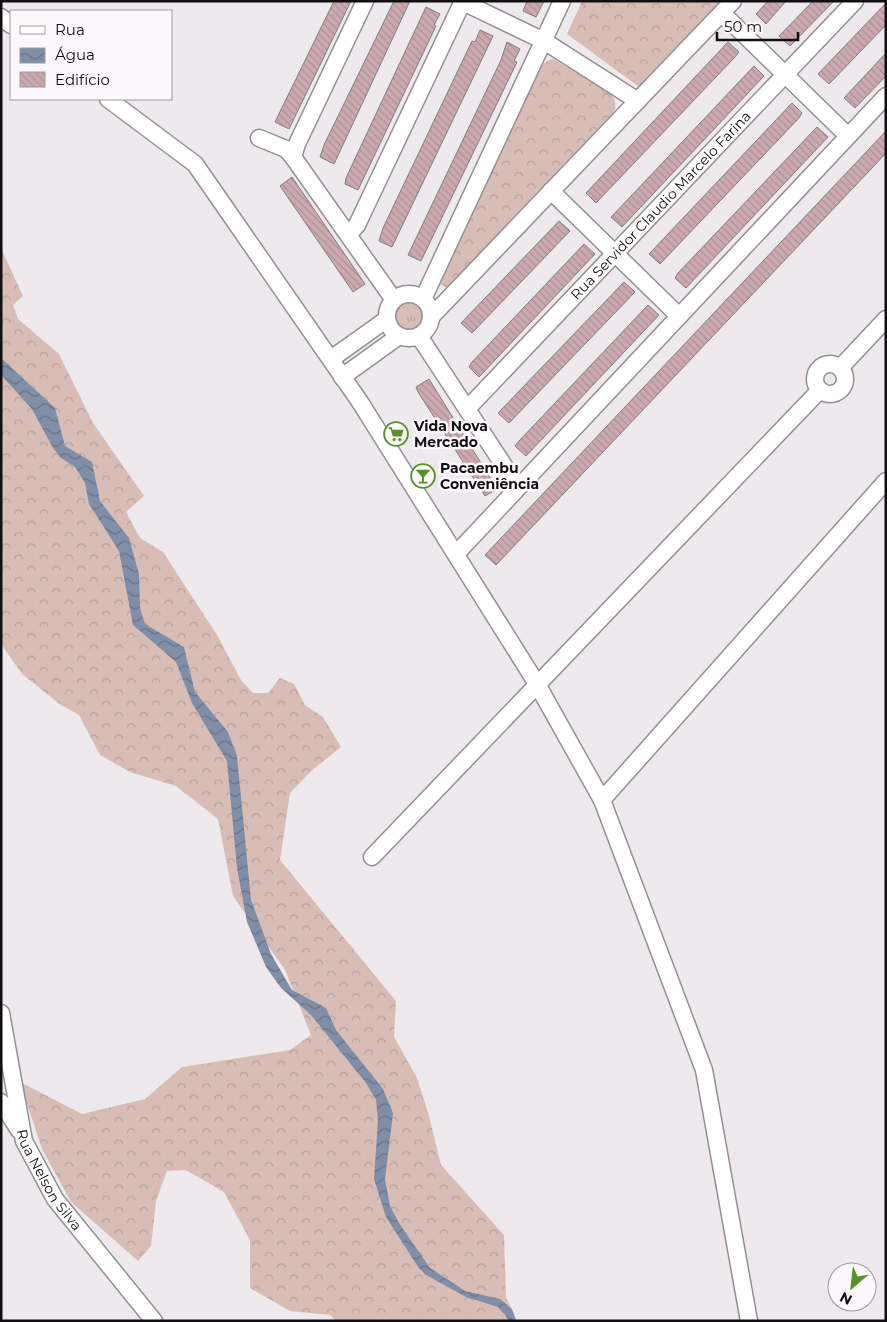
<svg xmlns="http://www.w3.org/2000/svg" width="887" height="1322" viewBox="0 0 887 1322" font-family="Montserrat,sans-serif">
<defs>
<pattern id="grass-tufts" width="24" height="20" patternUnits="userSpaceOnUse" patternTransform="scale(1.25)"><rect width="24" height="20" fill="#d7bdb6"/><path d="M3 7l-1-3M5 7V3M7 7l1-3M15 17l-1-3M17 17v-4M19 17l1-3" fill="none" stroke="#b8a19b"/></pattern>
<pattern id="forest-crowns" width="20" height="18" patternUnits="userSpaceOnUse" patternTransform="scale(1.25)"><rect width="20" height="18" fill="#d7bdb6"/><path d="M2 6a3 3 0 1 1 6 0M12 15a3 3 0 1 1 6 0" fill="none" stroke="#b8a19b"/></pattern>
<pattern id="water-waves" width="16" height="10" patternUnits="userSpaceOnUse" patternTransform="scale(1.25)"><rect width="16" height="10" fill="#818ea8"/><path d="M0 5q4-4 8 0t8 0" fill="none" stroke="#687287"/></pattern>
<pattern id="building-back-hatch" width="6" height="6" patternUnits="userSpaceOnUse" patternTransform="scale(1.25)"><rect width="6" height="6" fill="#cca9b1"/><path d="M-1 5l2 2M0 0l6 6M5-1l2 2" fill="none" stroke="#ae9097"/></pattern>
</defs>
<rect width="100%" height="100%" fill="#eee9ed"/>
<!-- grass -->
<path fill="url(#grass-tufts)" d="M395 317a14 14 0 1 1 28 0a14 14 0 1 1-28 0Z"/>
<!-- forest -->
<path fill="url(#forest-crowns)" d="M582 1H722L646 92 567 34Z
M553 59 611 93C616 102 617 107 612 116L530 200 451 290 440 284 527 94C533 82 538 62 553 59Z
M1 248 23 296 13 305 18 319 59 354 93 423 144 496 126 512 140 538 163 552 217 635 241 680 253 693H268L280 678 294 684 305 705 323 717 341 747 310 772 290 793 280 860 396 1001 394 1037 417 1078 429 1116 441 1165 504 1235 506 1297 517 1321H336L330 1315 290 1311 250 1288V1240L224 1192 186 1170 167 1171 156 1201 151 1246 138 1261 71 1202 42 1149 20 1082 82 1114 145 1099 182 1067 290 1050 311 1035 285 970 233 896 218 819 176 786 130 772 100 755 79 715 61 705 22 674 1 644Z"/>
<!-- water -->
<path fill="url(#water-waves)" d="M1 358 55 408 65 446 92 462 100 501 129 538 139 574 140 608 145 624 184 647 195 692 228 732 237 756 251 900 271 954 292 990 326 1008 336 1030 383 1089 393 1113 385 1179 390 1206 399 1223 430 1268 465 1291 500 1299 512 1309 516 1321H508L506 1316 498 1307 466 1297 426 1275 418 1267 386 1217 374 1179 378 1120 376 1100 366 1083 311 1015 281 988 266 967 247 922 237 868 227 761 192 703 176 662 133 625 119 551 89 504 85 483 75 467 61 458 53 448 32 409 1 375Z"/>
<!-- building -->
<path fill="url(#building-back-hatch)" stroke="#827d7e" d="M334 1H351L289 129 275 122Z
M394 1H410L334 164 320 157 324 145Z
M527 1H544L536 17 523 11Z
M768 1H786L766 24 756 14Z
M813 1H834L790 46 779 36Z
M886 3V25L829 84 818 74Z
M426 7 440 14 434 25 436 26 358 190 345 184 346 178Z
M480 30 493 36 392 247 379 241 383 228 472 41 475 42Z
M507 42 520 49 514 61 517 62 421 261 408 255 501 60Z
M728 42 739 52 735 57 596 203 586 193Z
M886 53V76L855 108 844 98Z
M754 66 764 76 622 227 611 217 615 213Z
M792 103 802 113 799 118 660 264 649 254Z
M817 127 828 137 686 288 675 278 678 273Z
M886 131V153L872 168 496 565 485 555Z
M292 177 365 284 353 292 280 186Z
M559 221 570 231 472 333 461 323Z
M584 244 595 254 479 377 469 367 472 362Z
M624 282 635 292 509 423 498 413Z
M648 305 659 315 526 456 515 446 518 442Z
M429 379 497 489 485 496 418 392 416 387Z"/>
<g fill="none" stroke-linecap="round" stroke-linejoin="round">
<!-- minor casing -->
<g stroke="#938f93" stroke-width="19">
<g id="minor">
<path d="M461 1 544 41 638 101"/>
<path d="M722 13 848 136"/>
<path d="M1 17 11 25"/>
<path d="M108 99 195 164 360 402 537 684 602 800 704 1070 749 1321"/>
<path d="M259 138 286 149 293 157 394 300"/>
<path d="M293 157 297 144 365 1"/>
<path d="M551 191 679 316"/>
<path d="M349 234 357 225 463 1"/>
<circle cx="409" cy="316" r="22"/>
<path d="M423 299 562 1"/>
<path d="M431 317 733 1"/>
<path d="M419 336 518 487"/>
<path d="M331 359 387 319"/>
<circle cx="830" cy="379" r="15"/>
<path d="M840 368 886 319"/>
<path d="M342 377 399 336"/>
<path id="s1" d="M467 409 855 1"/>
<path d="M456 554 886 96"/>
<path d="M602 800 886 481"/>
<path d="M372 857 820 390"/>
<path id="s2" d="M1 1013 24 1141 55 1199 154 1321"/>
<path d="M1 1102 19 1130"/>
</g>
</g>
<!-- minor -->
<use href="#minor" stroke="#fff" stroke-width="16"/>
</g>
<!-- icons -->
<defs>
<g id="supermarket-ring" transform="scale(1.25)"><circle r="9.5" fill="#fbf7fa" stroke="#58902c" stroke-width="1.5"/><path d="M-6-5.5h2.5l.6 2H6L4.5 2H-2.5L-4.4-4H-6ZM-1.5 3.2a1.3 1.3 0 1 0 .1 0ZM3 3.2a1.3 1.3 0 1 0 .1 0Z" fill="#58902c"/></g>
<g id="bar-ring" transform="scale(1.25)"><circle r="9.5" fill="#fbf7fa" stroke="#58902c" stroke-width="1.5"/><path d="M-6-5H6L.8 .8V4.5H3.5V6h-7V4.5H-.8V.8Z" fill="#58902c"/></g>
</defs>
<g fill-rule="evenodd">
<use href="#supermarket-ring" x="396" y="434"/>
<use href="#bar-ring" x="423" y="476"/>
</g>
<g text-anchor="middle" dominant-baseline="central" stroke-width="5" stroke-linejoin="round" paint-order="stroke">
<!-- street labels -->
<g font-size="14" fill="#100e10" stroke="#fbf7fa">
<text stroke="none"><textPath href="#s1" startOffset="281">Rua Servidor Claudio Marcelo Farina</textPath></text>
<text stroke="none"><textPath href="#s2" startOffset="176">Rua Nelson Silva</textPath></text>
</g>
<!-- poi labels -->
<g font-size="14" font-weight="bold" fill="#100e10" stroke="#fbf7fa" text-anchor="start">
<text x="414" y="426">Vida Nova<tspan x="414" dy="16">Mercado</tspan></text>
<text x="440" y="468">Pacaembu<tspan x="440" dy="16">Conveniência</tspan></text>
</g>
</g>
<!-- border -->
<rect width="887" height="1322" fill="none" stroke="#100e10" stroke-width="5"/>
<!-- legend -->
<rect x="10" y="10" width="162" height="90" fill="#fbf7fa" stroke="#9d9a9c"/>
<rect x="20" y="26" width="25" height="8" fill="#ffffff" stroke="#9d9a9c"/>
<text x="55" y="35" font-size="15" fill="#100e10">Rua</text>
<rect x="20" y="48" width="25" height="15" fill="url(#water-waves)" stroke="#9d9a9c"/>
<text x="55" y="60" font-size="15" fill="#100e10">Água</text>
<rect x="20" y="72" width="25" height="15" fill="url(#building-back-hatch)" stroke="#9d9a9c"/>
<text x="55" y="85" font-size="15" fill="#100e10">Edifício</text>
<!-- north arrow -->
<g transform="translate(852 1287) rotate(208)"><circle r="24" fill="#fbf7fa" stroke="#9d9a9c"/>
<path d="M0-4L9 19L0 12L-9 19Z" fill="#58902c"/>
<text y="-8" font-size="14" font-weight="bold" text-anchor="middle" fill="#100e10">N</text>
</g>
<!-- scale -->
<path d="M717 32v8h81v-8" fill="none" stroke="#100e10" stroke-width="2.5"/>
<text x="724" y="32" font-size="15" fill="#100e10" stroke="#fbf7fa" stroke-width="4" paint-order="stroke">50 m</text>
</svg>
